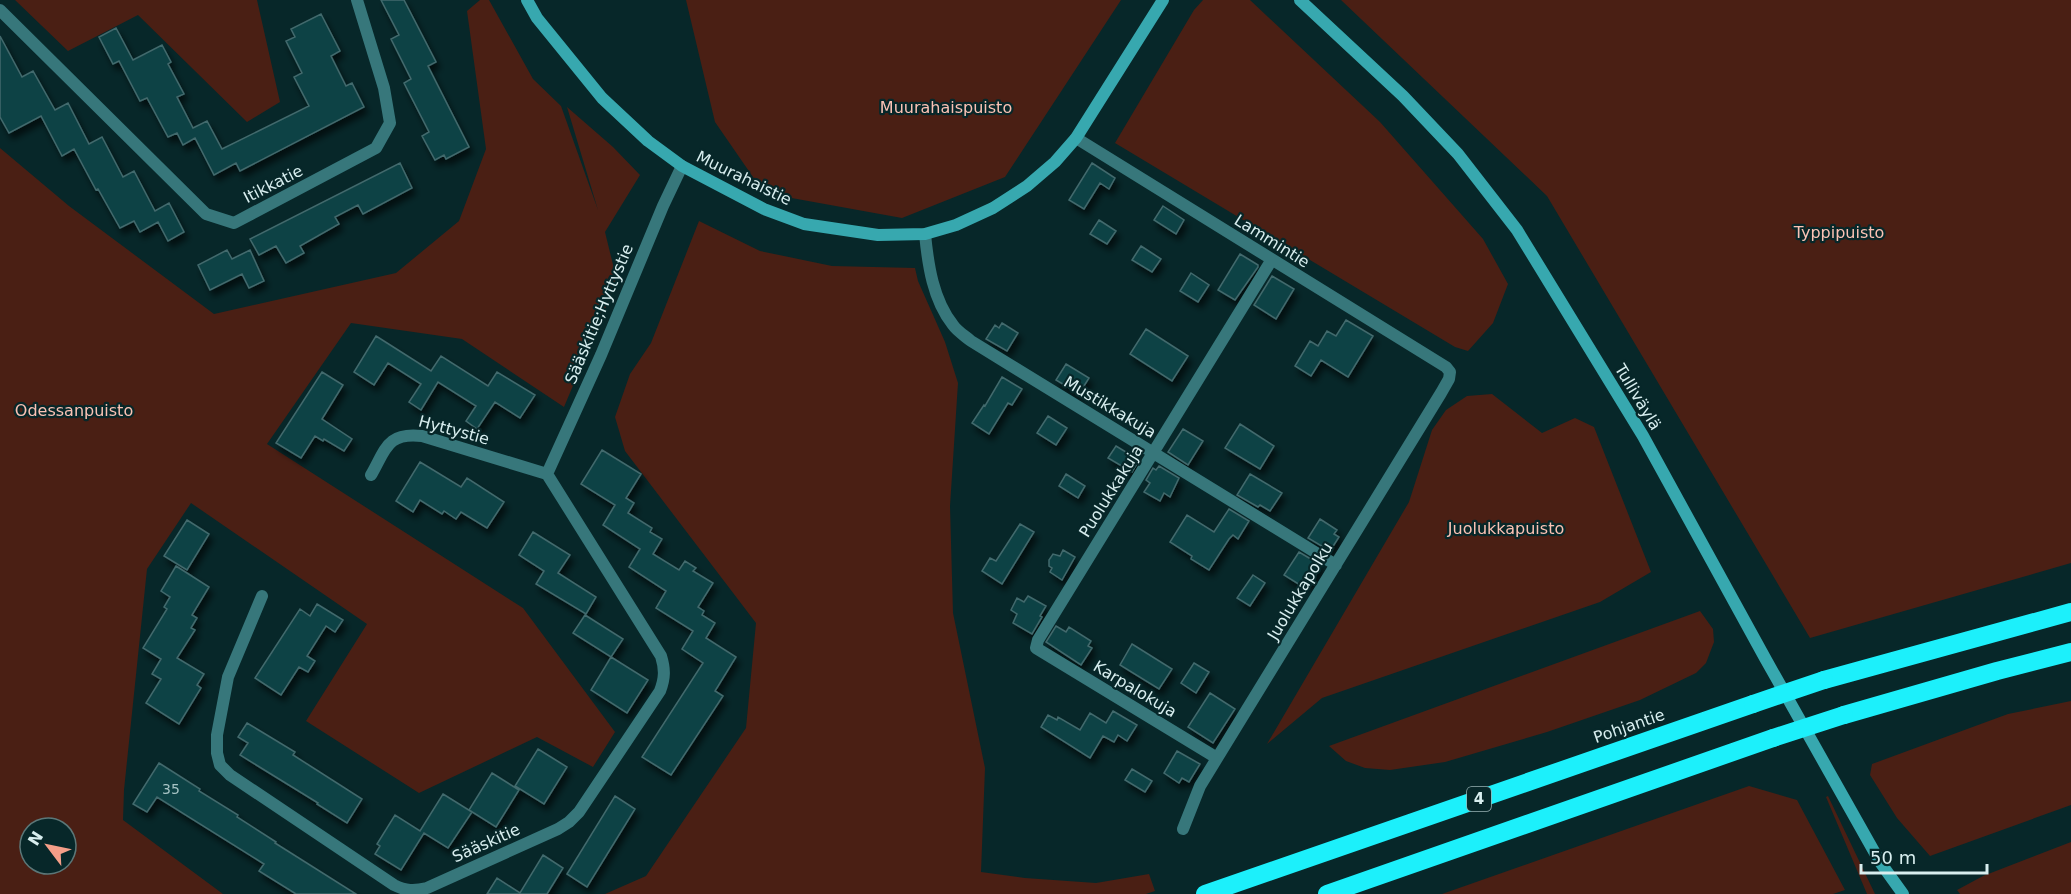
<svg xmlns="http://www.w3.org/2000/svg" width="2071" height="894" viewBox="0 0 2071 894" font-family="'DejaVu Sans',sans-serif">
<defs>
<filter id="shadow"><feDropShadow dx="3.5" dy="6" stdDeviation="3" flood-color="#0009"/></filter>
</defs>
<rect width="100%" height="100%" fill="#072729"/>
<!-- green -->
<path fill="#4a1f14" fill-rule="evenodd" d="M15 0H257L280 102 247 122 138 15 68 51Z
M480 0H489L533 79 561 106 598 210 567 107 613 147 640 175 605 232 617 281 564 407 462 339 351 323 267 444 523 608 615 732 593 767 537 737 419 793 306 721 367 624 191 503 147 569 124 790 123 820 223 894H0V148L69 206 214 314 396 273 459 221 486 149 467 11ZM30 828H66V864H30Z
M686 0H1121L1005 177 902 218 764 193 715 122Z
M1203 0H1250L1380 122 1483 239 1508 284 1493 323 1468 351 1455 347 1115 143 1194 10Z
M1341 0H2071V563L1810 638 1547 196Z
M699 221 760 251 832 266 915 268 918 281 945 342 958 383 950 506 953 613 985 768 981 872 1025 878 1096 883 1149 874 1155 891 1146 894H605L646 876 746 728 756 623 625 451 615 417 630 374 651 343Z
M1492 394 1542 433 1575 418 1594 427 1651 572 1600 602 1322 698 1267 744 1409 502 1432 430 1446 410 1467 396Z
M1700 611 1713 629 1714 642 1706 663 1696 673 1640 700 1547 732 1445 762 1390 770 1365 768 1346 761 1329 746Z
M2071 701V805L1930 856 1897 818 1870 775 1872 764 2008 714Z
M1749 786 1797 800 1845 890 1833 894H1442Z
M1828 796 1875 894H1867L1826 797Z
M2071 842V894H1960L1957 890 1983 876Z"/>
<!-- building -->
<path fill="#114245" stroke="#426a6d" stroke-width="1.5" filter="url(#shadow)" d="M381 0H404L436 62 428 66 469 147 446 159 444 155 435 160 422 136 429 132 404 83 411 79 391 39 399 35Z
M321 14 340 51 331 56 346 86 352 83 364 107 240 171 236 163 214 175 195 138 183 145 177 133 168 137 147 98 140 101 119 61 113 64 99 37 116 28 133 60 162 45 171 62 168 64 184 94 177 97 193 128 207 121 222 149 309 106 294 77 302 73 286 41 295 37 291 29Z
M0 36 22 77 33 71 55 110 68 103 89 144 102 137 123 177 134 171 155 211 169 203 184 232 168 241 158 222 140 232 134 221 120 228 98 189 96 190 74 149 62 156 41 116 9 133 0 117Z
M400 163 412 188 363 214 358 205 335 217 339 224 300 246 304 253 286 263 276 246 259 255 250 239Z
M1092 163 1115 178 1109 189 1100 183 1084 209 1069 200Z
M1163 206 1184 220 1176 234 1154 220Z
M1099 220 1116 231 1107 244 1090 234Z
M1141 246 1161 259 1152 272 1132 260Z
M227 250 232 259 250 250 264 281 249 288 242 274 210 290 198 265Z
M1240 254 1258 265V267L1235 300 1218 290Z
M1191 273 1209 285 1198 302 1180 291Z
M1272 276 1294 289 1276 319 1254 305Z
M1346 320 1373 336 1348 377 1321 360 1311 376 1295 366 1310 341 1318 346 1327 331 1336 336Z
M1002 323 1018 333 1007 351 986 339 995 325 999 328Z
M1146 329 1188 356 1172 381 1130 354Z
M376 336 431 371 441 356 488 386 497 372 535 395 520 418 495 402 477 429 466 421 476 406 438 382 421 410 409 402 421 384 388 363 374 385 354 372Z
M1066 364 1089 378 1079 394 1056 380Z
M322 372 343 385 322 419 352 439 344 451 324 439 323 441 315 436 301 458 276 443Z
M1002 377 1022 389 1012 405 1008 403 989 434 972 423 984 405 985 406Z
M1048 416 1067 428 1056 445 1037 433Z
M1240 424 1274 446 1260 469 1225 448Z
M1183 429 1203 441 1188 465 1168 452Z
M1116 446 1139 460 1132 472 1108 458Z
M602 450 641 474 626 498 634 503 628 513 652 528 650 532 662 539 653 554 679 570 685 561 696 568 693 571 713 583 698 607 704 611 702 615 715 623 706 638 736 657 715 691 723 696 671 775 642 757 703 663 682 649 693 631 656 608 666 591 629 567 640 549 603 525 615 505 581 484Z
M420 462 461 487 467 478 504 502 487 528 461 512 456 519 444 511 442 514 420 500 413 512 396 501Z
M1159 466 1179 478 1170 497 1164 493 1160 501 1144 492 1150 483 1146 480 1153 468 1156 470Z
M1066 474 1085 486 1078 498 1059 486Z
M1250 474 1282 493 1270 511 1260 505 1258 507 1237 495Z
M1229 509 1249 521 1238 539 1233 535 1229 539 1209 570 1191 559 1192 556 1170 542 1187 515 1214 532Z
M1320 519 1337 530 1334 534 1339 537 1330 551 1308 538Z
M187 520 209 534 187 570 164 556Z
M1020 524 1034 532 1002 584 982 571 990 558 996 561Z
M533 532 570 555 558 573 596 597 586 614 536 584 544 571 519 555Z
M1063 550 1075 557 1062 580 1050 572 1052 568 1049 566V560L1053 554 1060 556Z
M1299 552 1321 565 1310 585 1303 580 1300 585 1284 575Z
M176 566 209 587 192 615 197 618 191 628 195 630 177 658 204 674 197 685 201 688 179 724 146 703 161 679 152 674 161 659 143 648 167 609 164 607 170 597 161 591Z
M1253 575 1265 583 1250 606 1237 598Z
M1028 596 1046 606 1040 616 1042 617 1032 634 1013 623 1017 614 1011 610 1017 598 1024 602Z
M317 604 343 620 335 632 326 626 307 656 315 661 308 672 299 667 281 695 255 678 300 609 310 616Z
M585 615 623 639 611 657 573 633Z
M1056 626 1066 632 1069 627 1091 641 1088 646 1092 648 1081 665 1046 642Z
M1132 644 1172 669 1159 689 1120 665Z
M611 657 648 680 627 713 591 690Z
M1194 663 1209 672 1196 693 1181 683Z
M1210 693 1235 709 1213 743 1188 727Z
M1113 711 1137 725 1127 741 1118 735 1114 742 1103 736 1090 758 1041 727 1048 715 1057 720 1058 717 1080 730 1090 713 1106 723Z
M247 723 295 752 293 755 362 799 347 823 317 804 318 803 240 755 248 743 238 737Z
M538 749 567 767 544 804 515 786Z
M1177 751 1200 764 1189 782 1182 778 1179 783 1164 773Z
M159 763 200 789 199 791 238 815 237 817 276 842 275 843 356 894H296L259 871 264 864 157 797 147 812 133 804Z
M1132 769 1152 781 1145 792 1125 780Z
M492 773 519 790 496 827 469 810Z
M443 794 472 812 448 848 424 833 401 870 375 854 380 846 377 844 395 815 420 831Z
M615 796 635 809 587 887 567 874Z
M543 855 563 868 547 894H487L497 878 520 893Z"/>
<g fill="none" stroke-linecap="round" stroke-linejoin="round">
<!-- street -->
<path stroke="#37777b" stroke-width="12" d="M0 10 206 214 234 223 376 148 390 123 384 88 357 0
M1076 138 1446 367 1450 372 1449 379 1441 393 1200 786 1183 829
M925 234C928 265 933 300 953 325 957 331 965 336 971 341L1336 565
M547 474 601 355 663 206 682 166
M371 475C386 449 387 432 422 436L547 474
M262 596 228 677 217 735V753L220 765 230 775 394 885C406 891 414 891 427 888L558 829 569 822 579 812 660 691C665 678 665 669 661 656L547 474
M1217 758 1036 648 1038 640 1271 261"/>
<!-- secondary -->
<path stroke="#37a8af" stroke-width="12" d="M527 0 537 18 602 98 648 141 682 166 764 209 804 224 878 235 925 234 956 225 993 208 1027 186 1055 162 1076 138 1163 0
M1300 0 1403 96 1458 154 1517 230 1643 436 1765 658 1880 862 1903 894"/>
<!-- highway -->
<path stroke="#1cf0fb" stroke-width="18" d="M1824 680 2071 612
M1844 715 1997 671 2071 652
M1205 894 1753 704
M1327 894 1773 738"/>
<!-- highway-bridge -->
<path stroke="#1cf0fb" stroke-width="18" d="M1753 704 1824 680
M1773 738 1844 715"/>
</g>
<g text-anchor="middle" dominant-baseline="central" stroke-width="4.5" stroke-linejoin="round" paint-order="stroke">
<!-- number labels -->
<g font-size="14" fill="#a6c3c4">
<text x="171" y="789">35</text>
</g>
<!-- shield labels -->
<rect fill="#072729" stroke="#99b2b4" stroke-width="1.5" x="1467" y="787" width="24" height="24" rx="4.5"/>
<g font-size="15" font-weight="bold" fill="#d8eeef">
<text x="1479" y="799">4</text>
</g>
<!-- park labels -->
<g font-size="16" fill="#fbc2b4" stroke="#072729">
<text x="946" y="107">Muurahaispuisto</text>
<text x="1839" y="232">Typpipuisto</text>
<text x="74" y="410">Odessanpuisto</text>
<text x="1506" y="528">Juolukkapuisto</text>
</g>
<!-- street labels -->
<g font-size="16" fill="#d8eeef" stroke="#072729">
<text transform="translate(744 178) rotate(26)">Muurahaistie</text>
<text transform="translate(273 184) rotate(-27)">Itikkatie</text>
<text transform="translate(1272 241) rotate(32)">Lammintie</text>
<text transform="translate(599 314) rotate(-67)">Sääskitie;Hyttystie</text>
<text transform="translate(1638 397) rotate(59)">Tulliväylä</text>
<text transform="translate(1110 407) rotate(31)">Mustikkakuja</text>
<text transform="translate(454 430) rotate(15)">Hyttystie</text>
<text transform="translate(1111 491) rotate(-58)">Puolukkakuja</text>
<text transform="translate(1300 591) rotate(-59)">Juolukkapolku</text>
<text transform="translate(1135 689) rotate(31)">Karpalokuja</text>
<text transform="translate(1629 726) rotate(-19)">Pohjantie</text>
<text transform="translate(486 843) rotate(-24)">Sääskitie</text>
</g>
</g>
<!-- north arrow -->
<g transform="translate(48 846) rotate(302)"><circle r="28" fill="#072729" stroke="#5b7778" stroke-width="1.5"/>
<path d="M0-4.5L10 22L0 15L-10 22Z" fill="#f49e88"/>
<text y="-9" font-size="16" font-weight="bold" text-anchor="middle" fill="#d8eeef">N</text>
</g>
<!-- scale -->
<path d="M1861 864v9h126v-9" fill="none" stroke="#d8eeef" stroke-width="3"/>
<text x="1870" y="864" font-size="18" fill="#d8eeef" stroke="#072729" stroke-width="4.5" paint-order="stroke">50 m</text>
</svg>
